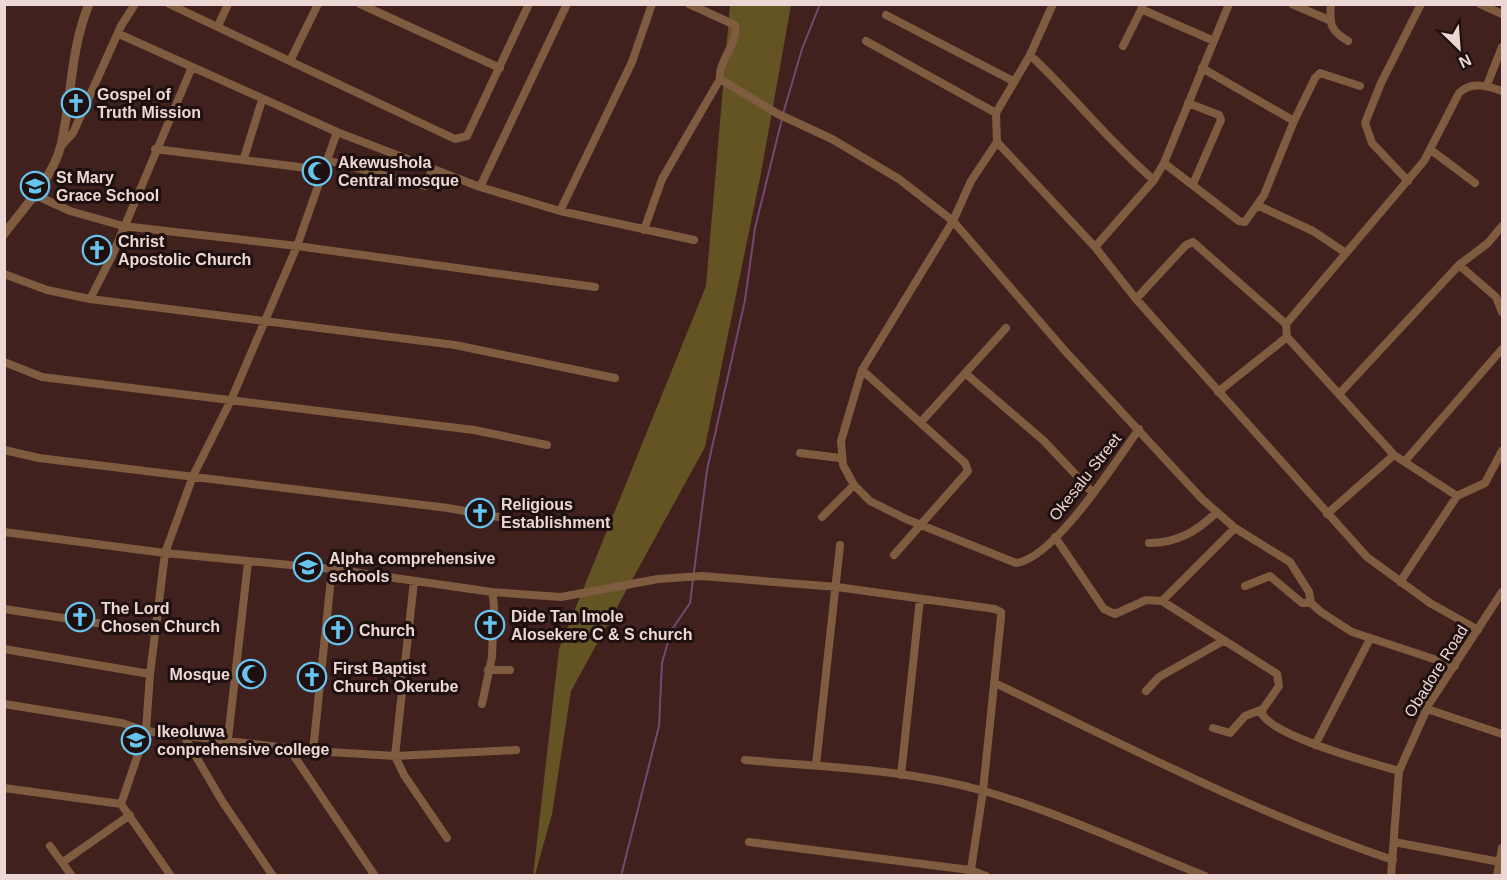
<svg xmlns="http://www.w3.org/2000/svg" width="1507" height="880" viewBox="0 0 1507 880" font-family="Helvetica,sans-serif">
<rect width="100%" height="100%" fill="#41211e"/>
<!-- green -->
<path fill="#645424" d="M730 5H791L761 173 705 447 571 691 552 814 535 875 533 876 559 649 706 286Z"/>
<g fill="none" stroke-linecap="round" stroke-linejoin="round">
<!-- stream -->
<path stroke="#704a72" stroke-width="2" d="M783 114 802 49 820 4
M621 876 659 726 662 663 671 631 690 603 707 470 745 300 755 228 782 119"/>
<!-- minor -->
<path stroke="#7f5c40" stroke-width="8" d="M169 4 455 139 467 136 529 4
M360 4 500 68
M689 4 735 25C738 44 718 61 720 79L778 114 832 139 899 179 953 221 1066 352 1202 499 1235 528 1290 562 1309 592 1311 603 1321 612 1352 632 1455 666
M1053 4 1030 55 996 113 997 142 971 181 953 221 862 370 841 441 843 465 854 485 870 501 906 519 1016 563C1054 559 1116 461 1139 429
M1292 4 1329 20
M1331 4C1329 25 1331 31 1348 41
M1480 4 1502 14
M1141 9 1214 41
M886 15 1013 81
M218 26 228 4
M119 34 337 132 480 187 567 4
M866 41 996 113
M1123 46 1143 6
M1030 55C1073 95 1109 142 1154 180
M290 61 318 4
M1202 68 1294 121
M1487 85 1502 47
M1188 103 1219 115 1221 120 1193 184
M997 142 1095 247 1136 299 1367 557 1430 603 1478 630
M61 146 73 133 121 26 135 4
M155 149 323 170
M1431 150 1475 183
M244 158 262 100
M326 160 425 186 432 170
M1164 163 1239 221 1245 222 1264 195 1294 121 1315 78 1320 73 1360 86
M1408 181 1372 143 1365 123 1381 83 1421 4
M480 187 560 211 694 240
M33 194 70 211 123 226 297 246 595 287
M1257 205 1313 231 1346 253
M560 211 632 62 652 4
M644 230 662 179 720 79
M1095 247 1154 180 1164 163 1229 4
M1459 265 1496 297 1502 312
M4 274 47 290 90 299 455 345 615 378
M90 299 112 256 192 67
M1136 299 1186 245 1193 242 1286 324
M4 362 42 377 474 430 547 445
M862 370 965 463 968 471 894 555
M965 373 1044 441 1093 493
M1218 392 1287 337
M1340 393 1459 265 1488 243 1502 226
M921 422 1006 328
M4 450 39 458 448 508 532 523
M800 453 840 458
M1405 461 1502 349
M1457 496 1394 455 1287 337 1286 324 1424 161 1459 93C1471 81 1488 86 1502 91
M1327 514 1394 455
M822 517 854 485
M4 532 165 553 332 569 492 592 561 597 658 579 702 576 837 587 995 609 1001 612V617L983 791 970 876
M1055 537 1104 609 1115 614 1146 600 1162 601 1235 528
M1149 543C1178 543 1197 531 1217 512
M414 581 395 756 404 775 447 838
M1400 582 1457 496 1485 483 1502 451
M1245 586 1270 576 1302 603H1311
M1162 601 1277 674 1279 686 1263 709 1262 714C1275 737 1371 763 1399 771
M4 609 156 632
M4 649 150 674
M488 670H510
M995 683C1126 746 1255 813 1393 860
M1146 691 1159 677 1223 641
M4 704 122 723 146 731 313 751 395 756 516 750
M482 704 492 657 494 605 492 592
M1427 709 1502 734
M1213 728 1230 733 1245 716 1263 709
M184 736 222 801 273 876
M228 739 248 562
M1315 745 1370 639
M288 747 375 876
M313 751 332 569
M745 760C824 767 907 769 984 791 1060 813 1132 847 1205 876
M816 765 840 545
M901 775 920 599
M4 788 121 804 171 876
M121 804 146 731 150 674 165 553 193 476 231 400 297 246 337 132
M749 842 970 870 986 876
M1394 842 1500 862
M50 846 72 876
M63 862 130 815
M1391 876 1399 771 1429 704 1502 592
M1497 876 1502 848"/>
<!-- tertiary -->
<path stroke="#7f5c40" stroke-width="9" d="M4 234C24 207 53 178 61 145 72 97 70 50 89 4"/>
</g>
<!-- icons -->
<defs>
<g id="church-ring" transform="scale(1.5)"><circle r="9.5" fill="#1e100e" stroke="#66c4ef" stroke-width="1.5"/><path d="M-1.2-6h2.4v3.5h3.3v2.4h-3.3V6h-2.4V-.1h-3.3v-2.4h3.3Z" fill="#66c4ef"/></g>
<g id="mosque-ring" transform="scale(1.5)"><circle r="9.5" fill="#1e100e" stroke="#66c4ef" stroke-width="1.5"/><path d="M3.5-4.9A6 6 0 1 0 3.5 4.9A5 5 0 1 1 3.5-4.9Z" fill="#66c4ef"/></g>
<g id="school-ring" transform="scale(1.5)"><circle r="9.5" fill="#1e100e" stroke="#66c4ef" stroke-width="1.5"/><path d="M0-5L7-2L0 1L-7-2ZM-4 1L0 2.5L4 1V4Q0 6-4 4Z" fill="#66c4ef"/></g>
</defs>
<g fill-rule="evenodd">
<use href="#church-ring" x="76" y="103"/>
<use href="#mosque-ring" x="317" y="171"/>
<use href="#school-ring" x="35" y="186"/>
<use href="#church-ring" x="97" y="250"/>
<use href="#church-ring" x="480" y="513"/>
<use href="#school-ring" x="308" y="567"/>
<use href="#church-ring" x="80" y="617"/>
<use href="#church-ring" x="490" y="625"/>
<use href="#church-ring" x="338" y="630"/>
<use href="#mosque-ring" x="251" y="674"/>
<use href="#church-ring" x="312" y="677"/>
<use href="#school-ring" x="136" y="740"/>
</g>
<g text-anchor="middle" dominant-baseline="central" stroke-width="6" stroke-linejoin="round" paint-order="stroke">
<!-- poi labels -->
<g font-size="16" font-weight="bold" fill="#edd7d4" stroke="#1e100e" text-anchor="start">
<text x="97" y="94">Gospel of<tspan x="97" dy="18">Truth Mission</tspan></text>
<text x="338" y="162">Akewushola<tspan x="338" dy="18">Central mosque</tspan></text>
<text x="56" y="177">St Mary<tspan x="56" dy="18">Grace School</tspan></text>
<text x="118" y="241">Christ<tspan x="118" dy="18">Apostolic Church</tspan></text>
<text x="501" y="504">Religious<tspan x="501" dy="18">Establishment</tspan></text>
<text x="329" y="558">Alpha comprehensive<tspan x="329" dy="18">schools</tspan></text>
<text x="101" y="608">The Lord<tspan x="101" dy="18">Chosen Church</tspan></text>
<text x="511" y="616">Dide Tan Imole<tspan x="511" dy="18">Alosekere C &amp; S church</tspan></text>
<text x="359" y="630">Church</text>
<text x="333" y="668">First Baptist<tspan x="333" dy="18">Church Okerube</tspan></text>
<text x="230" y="674" text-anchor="end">Mosque</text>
<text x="157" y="731">Ikeoluwa<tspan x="157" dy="18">conprehensive college</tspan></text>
</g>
<!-- street labels -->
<g font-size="16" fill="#edd7d4" stroke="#1e100e">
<text transform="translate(1085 477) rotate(-52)">Okesalu Street</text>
<text transform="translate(1436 671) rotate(-58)">Obadore Road</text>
</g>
</g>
<!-- border -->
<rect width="1507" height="880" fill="none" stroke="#edd7d4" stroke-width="12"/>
<!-- north arrow -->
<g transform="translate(1459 48) rotate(155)" stroke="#1e100e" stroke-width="4.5" paint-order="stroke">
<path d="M0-4.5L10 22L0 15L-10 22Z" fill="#edd7d4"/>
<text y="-9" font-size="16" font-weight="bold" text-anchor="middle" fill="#edd7d4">N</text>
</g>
</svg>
